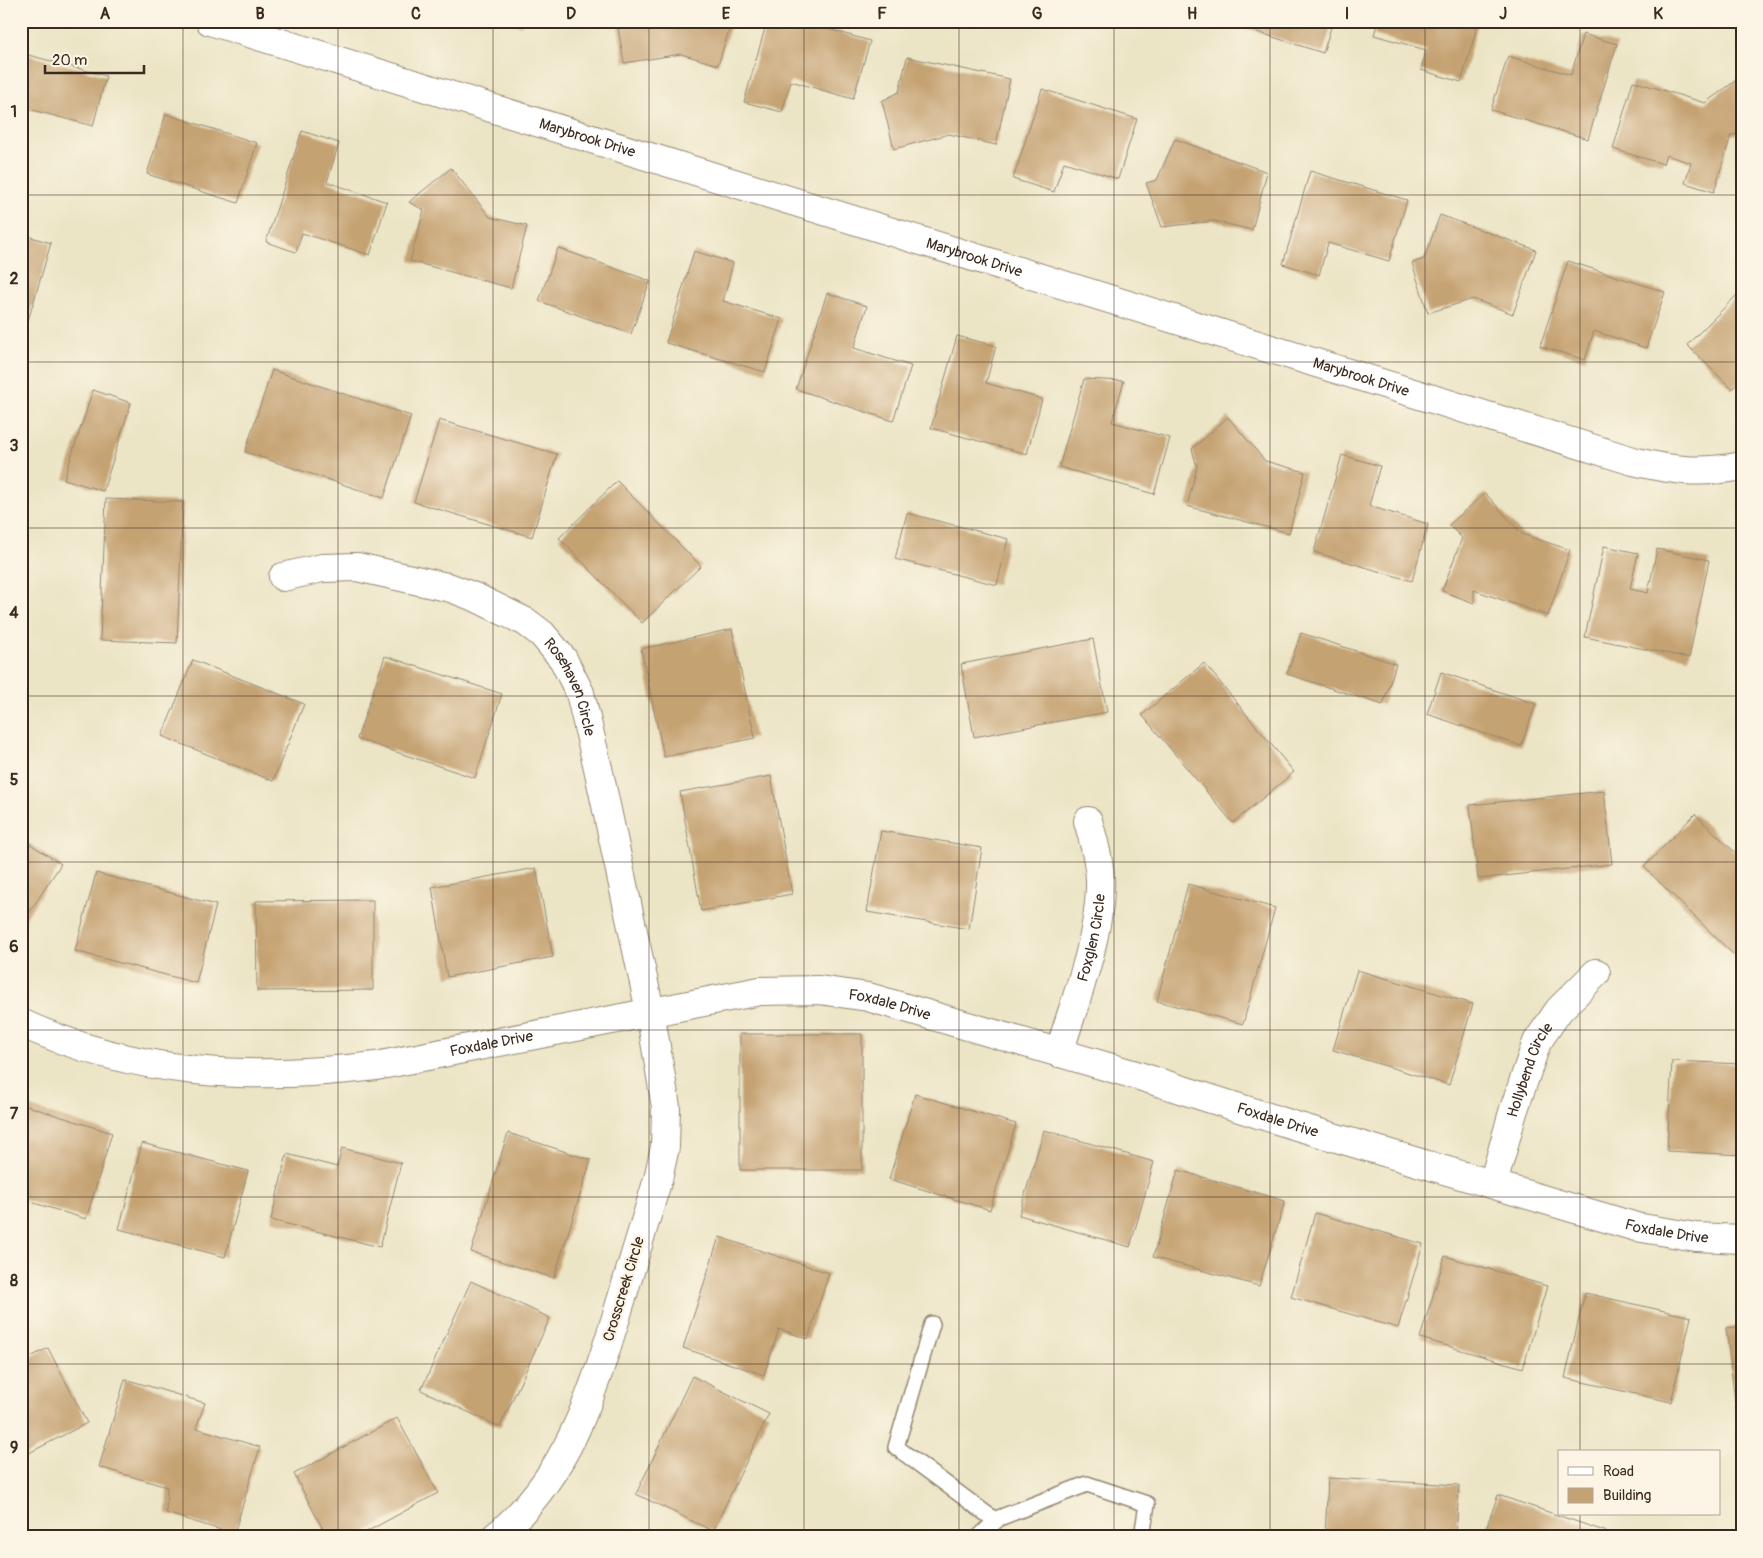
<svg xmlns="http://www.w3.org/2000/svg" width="1763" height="1558" viewBox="0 0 1763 1558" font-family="Pangolin,sans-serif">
<rect width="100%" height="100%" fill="#fcf5e5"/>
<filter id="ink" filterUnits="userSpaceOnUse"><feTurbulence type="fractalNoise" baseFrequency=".02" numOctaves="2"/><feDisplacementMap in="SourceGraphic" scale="10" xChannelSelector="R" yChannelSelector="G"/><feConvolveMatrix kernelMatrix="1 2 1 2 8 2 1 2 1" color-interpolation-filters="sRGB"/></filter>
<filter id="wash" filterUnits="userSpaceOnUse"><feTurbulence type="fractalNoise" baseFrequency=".0096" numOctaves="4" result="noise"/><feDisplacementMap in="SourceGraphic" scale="20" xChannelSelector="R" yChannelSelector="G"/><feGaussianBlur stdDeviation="1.12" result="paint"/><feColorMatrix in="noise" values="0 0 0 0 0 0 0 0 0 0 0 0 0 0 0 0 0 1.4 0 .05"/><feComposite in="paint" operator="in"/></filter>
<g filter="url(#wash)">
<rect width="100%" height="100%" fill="#ebe4c5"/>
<g id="blocks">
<!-- building -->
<path fill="#c5a272" d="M507 21H522L521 26Z
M617 21H732L718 65 681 54 624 63Z
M767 21H800L870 41 853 99 791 81 782 112 744 102Z
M1230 21H1333L1323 53 1229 23Z
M1378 21H1479L1461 82 1421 70 1426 50 1374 35Z
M1583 34 1617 44 1588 139 1491 110 1508 56 1571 75Z
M21 53 106 76 93 126 21 107Z
M907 57 1010 79 996 145 949 134 894 149 882 101 899 92Z
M1742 76V133L1731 135 1714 192 1685 183 1691 163 1666 155 1663 164 1613 149 1633 81 1705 103Z
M1042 89 1137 119 1118 179 1064 162 1054 192 1013 179Z
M166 114 257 143 238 203 147 174Z
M302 131 339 143 327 182 387 202 370 255 302 233 296 252 266 242Z
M1175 139 1267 172 1252 230 1214 221 1162 227 1146 183 1157 180Z
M451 168 490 217 527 226 511 288 410 261 424 210 409 202Z
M1310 171 1407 200 1389 261 1328 243 1319 275 1283 264Z
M1440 215 1536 250 1513 314 1473 299 1428 313 1412 263 1424 259Z
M21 234 51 243 22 341H21Z
M558 248 650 281 631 334 539 301Z
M694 251 733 263 723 301 782 319 765 372 666 343Z
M1568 261 1665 292 1646 348 1594 331 1585 360 1540 346Z
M1742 290V380L1732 389 1687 345Z
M827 293 867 306 854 348 911 366 893 421 796 389Z
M957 336 996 346 986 383 1042 399 1027 454 931 428Z
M272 370 411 416 384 498 245 452Z
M1084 379 1124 381 1112 422 1170 438 1154 494 1059 467Z
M93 390 131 403 103 491 64 479Z
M1228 417 1265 461 1305 472 1289 533 1187 506 1197 467 1192 449Z
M439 420 557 454 532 537 414 502Z
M1342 455 1380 466 1369 506 1428 524 1412 581 1314 552Z
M617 481 701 566 642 623 559 538Z
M1485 493 1522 534 1570 550 1548 616 1474 590V603L1442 591 1462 538 1449 525Z
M106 499 183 502 177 643 100 640Z
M907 513 1008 539 997 585 895 559Z
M1604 546 1638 553 1630 589 1648 593 1657 549 1709 560 1689 658 1585 637Z
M732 629 755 738 664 757 641 649Z
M1301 633 1396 664 1383 705 1287 674Z
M1093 639 1107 712 974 737 961 664Z
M385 656 502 694 475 778 357 739Z
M193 660 304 704 273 781 162 736Z
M1204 663 1294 772 1233 823 1142 715Z
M1441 672 1536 704 1521 746 1427 714Z
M771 776 792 894 701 911 680 792Z
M1604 791 1612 864 1478 879 1470 805Z
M1695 814 1742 859V963L1644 867Z
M881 831 982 848 969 929 867 912Z
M21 838 61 864 21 925Z
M536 868 553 957 447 977 432 887Z
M96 873 216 905 196 983 75 951Z
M1188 884 1275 908 1243 1024 1157 1001Z
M373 900V990L257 991 256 901Z
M1357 970 1473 1004 1449 1085 1333 1050Z
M740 1034H862V1170H740Z
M1672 1061 1742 1064V1155L1667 1151Z
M915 1094 1016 1124 990 1210 889 1179Z
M21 1104 112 1133 86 1219 21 1199Z
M1044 1130 1154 1162 1130 1247 1019 1215Z
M508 1133 591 1160 554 1278 471 1252Z
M142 1143 248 1171 225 1257 119 1229Z
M342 1148 401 1163 380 1247 271 1220 287 1154 337 1167Z
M1178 1170 1285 1201 1259 1286 1153 1257Z
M1315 1213 1423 1244 1398 1328 1291 1297Z
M719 1237 829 1273 808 1339 779 1329 764 1375 683 1348Z
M1445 1256 1547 1286 1523 1368 1420 1338Z
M471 1281 550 1318 500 1427 421 1390Z
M1585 1293 1691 1317 1671 1402 1565 1378Z
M1742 1326V1408L1736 1409 1726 1328Z
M48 1348 87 1423 25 1455 21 1448V1362Z
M692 1376 769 1414 713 1531 636 1494Z
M125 1379 205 1403 196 1428 260 1447 234 1534 166 1513 167 1487 99 1467Z
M397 1418 438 1493 357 1537H327L294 1474Z
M1328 1478 1459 1485 1456 1537H1325Z
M1498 1495 1619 1536V1537H1483Z"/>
</g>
</g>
<g filter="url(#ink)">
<use href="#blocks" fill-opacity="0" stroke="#938772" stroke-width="1"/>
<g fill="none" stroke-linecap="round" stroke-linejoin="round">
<!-- service casing -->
<g stroke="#938772" stroke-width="18">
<path id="service" d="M932 1324 896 1447 996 1521
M979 1537 999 1518 1087 1484 1147 1504 1142 1537"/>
</g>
<!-- minor casing -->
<g stroke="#938772" stroke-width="30">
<g id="minor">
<path id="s1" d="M210 21 1633 461C1674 471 1700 474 1742 466"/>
<path id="s2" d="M283 577 322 568 357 567 451 588 477 598 526 622 542 634 563 659 580 693 598 768 650 1011 666 1107 665 1147 658 1179C644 1224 631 1269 617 1314 591 1398 566 1479 495 1537"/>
<path id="s3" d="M21 1023C136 1076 253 1081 376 1066L760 991 819 990 868 997 1139 1076 1293 1125 1636 1227 1696 1237 1742 1239"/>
<path id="s4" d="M1059 1053C1075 1000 1098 944 1100 889 1101 866 1094 842 1088 821"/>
<path id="s5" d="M1493 1184 1513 1112 1537 1042 1559 1010 1596 973"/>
</g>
</g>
<!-- service -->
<use href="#service" stroke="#fff" stroke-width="15"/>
<!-- minor -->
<use href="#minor" stroke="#fff" stroke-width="28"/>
</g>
</g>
<!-- grid -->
<path fill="none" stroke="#3b2a1e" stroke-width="1" stroke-opacity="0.55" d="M183 21V1537M338 21V1537M493 21V1537M649 21V1537M804 21V1537M959 21V1537M1114 21V1537M1270 21V1537M1425 21V1537M1580 21V1452M21 195H1742M21 362H1742M21 528H1742M21 696H1742M21 862H1742M21 1030H1742M21 1197H1742M21 1364H1742M1580 1514V1537"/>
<g text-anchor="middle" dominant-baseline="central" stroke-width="5" stroke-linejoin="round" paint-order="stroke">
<!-- street labels -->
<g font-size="15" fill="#3b2a1e" stroke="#fcf5e5">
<text stroke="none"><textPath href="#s1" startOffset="395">Marybrook Drive</textPath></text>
<text stroke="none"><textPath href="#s1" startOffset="800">Marybrook Drive</textPath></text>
<text stroke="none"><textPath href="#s1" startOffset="1205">Marybrook Drive</textPath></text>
<text stroke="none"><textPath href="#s2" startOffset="335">Rosehaven Circle</textPath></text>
<text stroke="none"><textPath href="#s4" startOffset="120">Foxglen Circle</textPath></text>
<text stroke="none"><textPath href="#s3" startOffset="885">Foxdale Drive</textPath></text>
<text stroke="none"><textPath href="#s3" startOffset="480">Foxdale Drive</textPath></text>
<text stroke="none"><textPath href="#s5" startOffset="120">Hollybend Circle</textPath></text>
<text stroke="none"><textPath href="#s3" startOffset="1290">Foxdale Drive</textPath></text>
<text stroke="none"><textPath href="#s3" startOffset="1695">Foxdale Drive</textPath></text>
<text transform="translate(624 1289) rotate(-73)">Crosscreek Circle</text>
</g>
</g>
<!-- margin -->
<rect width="1763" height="1558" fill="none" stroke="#fcf5e5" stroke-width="55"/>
<!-- legend -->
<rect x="1558" y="1450" width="162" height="65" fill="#fcf5e5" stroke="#afa495"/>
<rect x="1568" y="1467" width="25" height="8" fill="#ffffff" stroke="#afa495"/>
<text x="1603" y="1476" font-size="15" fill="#3b2a1e">Road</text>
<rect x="1568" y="1488" width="25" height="15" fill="#c5a272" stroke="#afa495"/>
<text x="1603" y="1500" font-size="15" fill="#3b2a1e">Building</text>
<!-- scale -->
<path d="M45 65v8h99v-8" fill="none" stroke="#3b2a1e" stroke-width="2.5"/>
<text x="52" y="65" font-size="15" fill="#3b2a1e" stroke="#fcf5e5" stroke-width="4" paint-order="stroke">20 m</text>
<rect x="28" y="28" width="1708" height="1502" fill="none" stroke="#3b2a1e" stroke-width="2"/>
<g font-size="16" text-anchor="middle" font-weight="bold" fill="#3b2a1e">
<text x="105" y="19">A</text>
<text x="260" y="19">B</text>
<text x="416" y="19">C</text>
<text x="571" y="19">D</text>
<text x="726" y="19">E</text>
<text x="882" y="19">F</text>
<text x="1037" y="19">G</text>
<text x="1192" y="19">H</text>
<text x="1347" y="19">I</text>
<text x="1503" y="19">J</text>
<text x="1658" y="19">K</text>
<text x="14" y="117">1</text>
<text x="14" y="284">2</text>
<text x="14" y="451">3</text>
<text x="14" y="618">4</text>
<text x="14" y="785">5</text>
<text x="14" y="952">6</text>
<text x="14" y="1119">7</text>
<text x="14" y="1286">8</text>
<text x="14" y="1453">9</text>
</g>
</svg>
